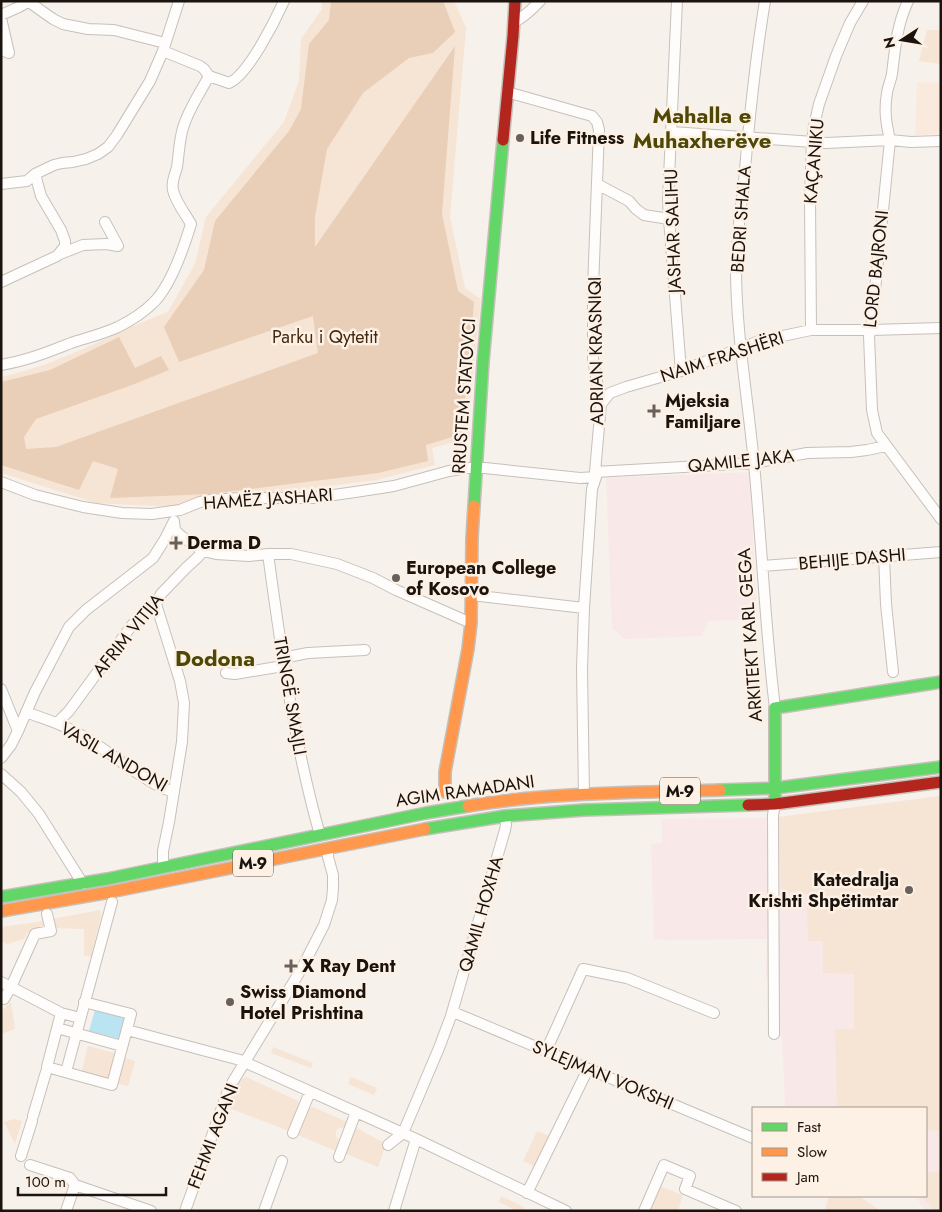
<svg xmlns="http://www.w3.org/2000/svg" width="942" height="1212" viewBox="0 0 942 1212" font-family="Jost,sans-serif">
<rect width="100%" height="100%" fill="#f7f1eb"/>
<!-- built -->
<path fill="#faeade" d="M917 82 941 83V134L915 135Z"/>
<!-- education -->
<path fill="#f9e8e8" d="M750 472 757 619 709 621 701 636 625 639 612 628 606 478Z
M941 796V1211H926L915 1196H926V1108H785L782 1036H779V978L766 977 767 939 668 940 654 939 651 844 662 843V819L770 818Z"/>
<!-- green -->
<path fill="#f6e4d5" d="M322 1H454L466 28 450 217 465 288 481 299 471 396 469 438 432 448 435 465 376 480 171 507 96 503 1 473V377C60 365 112 333 168 312L195 264 206 217 284 122 299 81 301 39 322 9Z
M927 30H941V64L919 61Z
M941 796V1131L926 1130V1108H837L835 1029H854V974L823 973V941H808L807 894 781 892 779 817Z
M100 910 101 916 91 957 84 955V929L53 928 52 919Z
M45 921V924L39 930 28 932 24 939 7 944 1 941V927Z
M11 1002 15 1029 1 1034V1011Z
M88 1046 118 1054 111 1082 81 1074Z
M273 1047 313 1063 311 1068 271 1053Z
M122 1057 135 1061 128 1086 115 1083Z
M246 1077 298 1101 299 1105 289 1131 229 1108 237 1082Z
M351 1077 377 1088 374 1095 348 1084Z
M313 1107 347 1122 345 1128H339L336 1131V1136L339 1140 336 1151 298 1135 309 1109Z
M15 1119 22 1121 15 1144 4 1122Z
M353 1126 386 1144 378 1167 344 1153Z
M537 1131 550 1136 536 1167 523 1161Z
M926 1172H941V1211H932V1207L921 1196H926Z
M656 1185 683 1195 678 1211H645Z
M501 1196 524 1207 523 1211H517L499 1202Z
M829 1196H859L881 1211H830L825 1209Z"/>
<!-- forest -->
<path fill="#e9ceb8" d="M331 1H443L455 32 433 53 409 58 363 93 327 149 315 217V247L455 46 442 214 458 291 474 302 462 434 426 445 428 461 378 473 211 494 110 498 118 469 93 461 79 490 1 465V382L50 370 119 337 135 368 161 356 169 370 132 385 36 419 24 437 26 449 56 447 318 353 313 316 179 362 164 327 204 270 215 221 289 131 301 109 309 44 329 20Z"/>
<!-- water -->
<path fill="#bae4f1" d="M95 1010 125 1018 120 1039 89 1031Z"/>
<g fill="none" stroke-linecap="round" stroke-linejoin="round">
<!-- street casing -->
<g stroke="#c6c0ba" stroke-width="12">
<path id="street" d="M677 1 668 200 669 219 681 371
M765 1C755 61 749 121 744 181 741 210 736 239 736 268 736 333 748 399 754 464 762 545 765 627 775 708
M908 1C897 25 895 48 892 74 891 80 888 86 887 93 884 110 886 123 890 140L871 330 869 336 872 410 877 433 941 519
M29 2 53 19 63 24 88 29 114 30 165 43
M1 15 19 7 29 1
M1 18 9 53 1 50
M514 22C525 17 532 9 540 1
M163 51 200 66 204 69 209 76
M209 76 229 83C248 75 275 21 284 1
M507 92 592 116 597 122 599 130 593 288V359L601 404 595 472 596 477 592 489 584 608 582 669 584 795
M672 132 827 143 890 140 911 142 941 141
M1 184 27 181 35 174 54 165 62 163 73 162 86 159 98 154 108 147 117 135 150 81 163 51 179 1
M597 184 629 201 636 209 644 215 669 219
M60 254 83 245 106 244 118 246 105 222
M1 282 57 256 65 246V241L61 230 41 196 35 174
M811 330 810 196 812 141 814 126 819 104 836 56 850 23 863 1
M1 365C26 361 48 352 71 343 86 338 103 334 118 327 130 321 143 313 153 303 170 287 184 247 191 224 186 215 175 201 173 190 171 182 175 175 177 167 179 154 179 141 183 128 188 110 200 93 209 76
M601 404 610 393 626 387 681 371 759 341 811 330H871L941 328
M595 472 754 463 807 453 851 452 867 450 886 446
M1 482 35 495 83 507 122 513 152 514 180 510 200 502 211 500 241 498H313L355 492 394 486 449 471 467 468H485L580 478 596 477
M174 522 175 530 181 536 203 551 216 554 249 556 268 554H291L337 564 373 578 396 590 471 623
M268 554C281 649 294 743 320 835
M884 557 886 604 893 672
M763 566 941 552
M471 595 584 608
M156 604 180 681 184 703 182 742 169 822 163 851V868
M282 658 308 653 365 650
M226 673 235 674 283 666
M1 689 18 731
M26 712C44 719 63 724 79 734 96 743 112 755 127 766 142 776 156 787 174 792
M57 723 69 711 132 625 156 604 161 594 186 568 198 557 203 551
M1 758 11 745 18 731 35 692 69 627 86 610 153 558 165 539 174 521
M1 774 21 792 39 814 83 884
M47 914 51 931 35 934 11 987 61 1013 80 1018
M1 982 11 987 4 999
M453 1012 753 1138
M61 1013 47 1067 112 1085 131 1014 84 1002
M57 1028 122 1046
M127 1030 240 1060 416 1139 566 1211
M774 1034 773 815 775 804
M546 1051 583 969 627 978 714 1013
M66 1072 112 902
M33 1116 46 1072
M293 1133 310 1092
M388 1145 403 1133 439 1048 451 1016 505 830 506 825 505 816
M21 1156 32 1121
M339 1157 356 1112
M30 1165 70 1178 75 1185 151 1211
M527 1193 588 1069
M66 1211 75 1185
M185 1211 229 1088 302 968 324 925 332 900 333 888V875L328 857V848
M264 1211 282 1161
M394 1211 416 1139
M644 1211 664 1165 690 1176 685 1189 736 1211"/>
</g>
<!-- fast casing -->
<g stroke="#c6c0ba" stroke-width="14">
<path id="fast" d="M474 506 483 362 503 140
M720 790 776 788 941 767
M775 800V708L941 682
M425 829 505 816 584 810 748 805
M1 897 107 879 426 813 468 806"/>
</g>
<!-- slow casing -->
<g stroke="#c6c0ba" stroke-width="14">
<path id="slow" d="M445 792V772L468 649 471 623 472 538 474 506
M468 806C551 792 636 793 720 790
M1 911 110 892 425 829"/>
</g>
<!-- jam casing -->
<g stroke="#c6c0ba" stroke-width="14">
<path id="jam" d="M503 140 513 36 515 1
M748 805 775 804 941 782"/>
</g>
<!-- street -->
<use href="#street" stroke="#fefdfc" stroke-width="10"/>
<!-- fast -->
<use href="#fast" stroke="#63d668" stroke-width="11"/>
<!-- slow -->
<use href="#slow" stroke="#ff974d" stroke-width="11"/>
<!-- jam -->
<use href="#jam" stroke="#b3261e" stroke-width="11"/>
</g>
<!-- markers -->
<g fill="#68615b" stroke="#fdf0e5" stroke-width="2">
<circle cx="520" cy="138" r="5"/>
<path d="M651.5 403.5h5v5h5v5h-5v5h-5v-5h-5v-5h5z"/>
<path d="M173.5 535.5h5v5h5v5h-5v5h-5v-5h-5v-5h5z"/>
<circle cx="396" cy="578" r="5"/>
<circle cx="909" cy="890" r="5"/>
<path d="M288.5 958.5h5v5h5v5h-5v5h-5v-5h-5v-5h5z"/>
<circle cx="230" cy="1002" r="5"/>
</g>
<g text-anchor="middle" dominant-baseline="central" stroke-width="5" stroke-linejoin="round" paint-order="stroke">
<!-- shield labels -->
<g fill="#fdf0e5" stroke="#5f554e" stroke-width="1">
<rect x="660" y="777.5" width="40" height="27" rx="4"/>
<rect x="233" y="849.5" width="40" height="27" rx="4"/>
</g>
<g font-size="16" font-weight="bold" fill="#1b130d">
<text x="680" y="791">M-9</text>
<text x="253" y="863">M-9</text>
</g>
<!-- poi labels -->
<g font-size="18" font-weight="bold" fill="#1b130d" stroke="#fdf0e5" text-anchor="start">
<text x="530" y="138">Life Fitness</text>
<text x="665" y="401">Mjeksia<tspan x="665" dy="21">Familjare</tspan></text>
<text x="187" y="543">Derma D</text>
<text x="406" y="568">European College<tspan x="406" dy="21">of Kosovo</tspan></text>
<text x="899" y="880" text-anchor="end">Katedralja<tspan x="899" dy="21">Krishti Shpëtimtar</tspan></text>
<text x="302" y="966">X Ray Dent</text>
<text x="240" y="992">Swiss Diamond<tspan x="240" dy="21">Hotel Prishtina</tspan></text>
</g>
<!-- street labels -->
<g font-size="18" fill="#1b130d" stroke="#fdf0e5">
<text transform="translate(814 161) rotate(-85)">KAÇANIKU</text>
<text transform="translate(741 219) rotate(-86)">BEDRI SHALA</text>
<text transform="translate(673 231) rotate(-92)">JASHAR SALIHU</text>
<text transform="translate(876 269) rotate(-84)">LORD BAJRONI</text>
<text transform="translate(596 351) rotate(-91)">ADRIAN KRASNIQI</text>
<text transform="translate(722 357) rotate(-18)">NAIM FRASHËRI</text>
<text transform="translate(464 396) rotate(-86)">RRUSTEM STATOVCI</text>
<text transform="translate(741 461) rotate(-6)">QAMILE JAKA</text>
<text transform="translate(268 499) rotate(-4)">HAMËZ JASHARI</text>
<text transform="translate(852 559) rotate(-5)">BEHIJE DASHI</text>
<text transform="translate(128 635) rotate(-51)">AFRIM VITIJA</text>
<text transform="translate(750 635) rotate(-94)">ARKITEKT KARL GEGA</text>
<text transform="translate(290 696) rotate(80)">TRINGË SMAJLI</text>
<text transform="translate(114 757) rotate(30)">VASIL ANDONI</text>
<text transform="translate(465 791) rotate(-8)">AGIM RAMADANI</text>
<text transform="translate(481 914) rotate(-74)">QAMIL HOXHA</text>
<text transform="translate(603 1075) rotate(23)">SYLEJMAN VOKSHI</text>
<text transform="translate(213 1136) rotate(-69)">FEHMI AGANI</text>
</g>
<!-- park labels -->
<g font-size="18" fill="#46290d" stroke="#fdf0e5">
<text x="325" y="337">Parku i Qytetit</text>
</g>
<!-- district labels -->
<g font-size="22" font-weight="bold" fill="#4e4806" stroke="#fdf0e5">
<text x="702" y="115">Mahalla e<tspan x="702" dy="25">Muhaxherëve</tspan></text>
<text x="215" y="658">Dodona</text>
</g>
</g>
<!-- border -->
<rect width="942" height="1212" fill="none" stroke="#1b130d" stroke-width="5"/>
<!-- legend -->
<rect x="752" y="1107" width="175" height="90" fill="#fdf0e5" stroke="#a3988f"/>
<rect x="762" y="1123" width="25" height="8" fill="#63d668" stroke="#a3988f"/>
<text x="797" y="1132" font-size="15" fill="#1b130d">Fast</text>
<rect x="762" y="1148" width="25" height="8" fill="#ff974d" stroke="#a3988f"/>
<text x="797" y="1157" font-size="15" fill="#1b130d">Slow</text>
<rect x="762" y="1173" width="25" height="8" fill="#b3261e" stroke="#a3988f"/>
<text x="797" y="1182" font-size="15" fill="#1b130d">Jam</text>
<!-- north arrow -->
<g transform="translate(902 40) rotate(258)" stroke="#fdf0e5" stroke-width="4" paint-order="stroke">
<path d="M0-4L9 19L0 12L-9 19Z" fill="#1b130d"/>
<text y="-8" font-size="14" font-weight="bold" text-anchor="middle" fill="#1b130d">N</text>
</g>
<!-- scale -->
<path d="M18 1187v8h148v-8" fill="none" stroke="#1b130d" stroke-width="2.5"/>
<text x="25" y="1187" font-size="15" fill="#1b130d" stroke="#fdf0e5" stroke-width="4" paint-order="stroke">100 m</text>
</svg>
